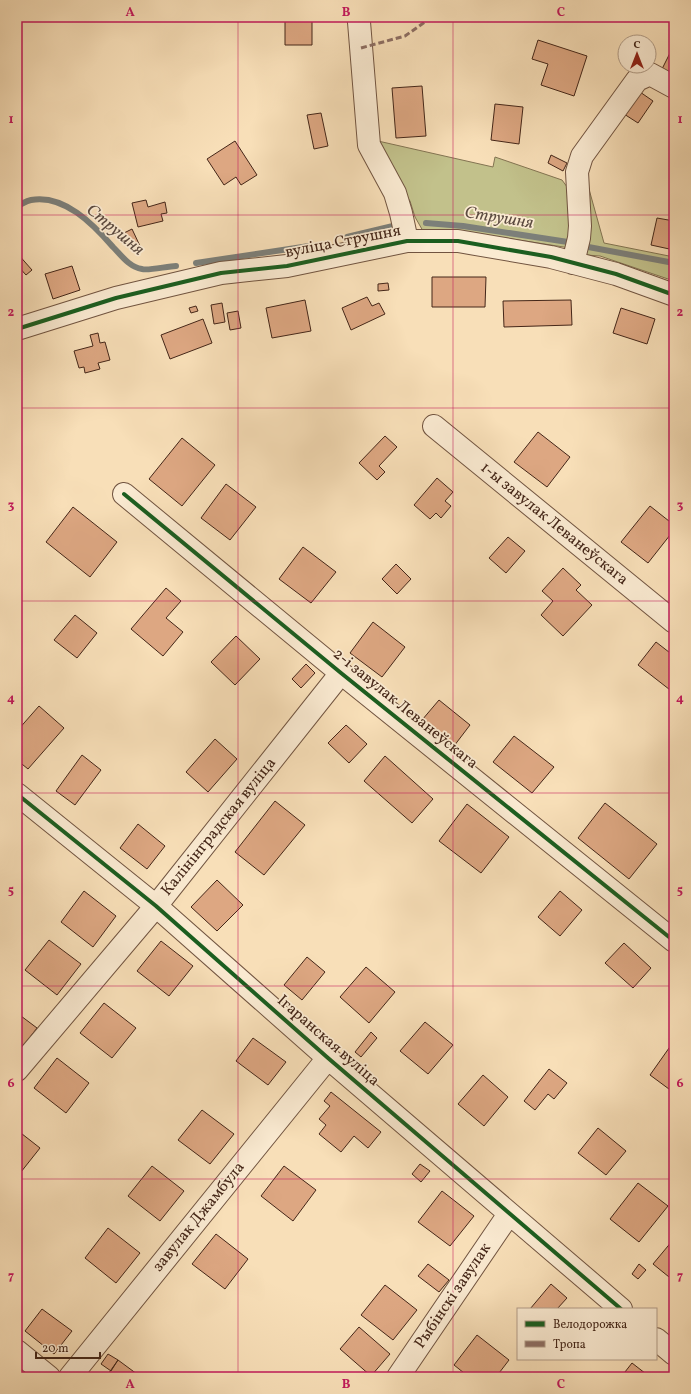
<svg xmlns="http://www.w3.org/2000/svg" width="691" height="1394" viewBox="0 0 691 1394" font-family="Vollkorn,serif">
<rect width="100%" height="100%" fill="#f8dfb8"/>
<filter id="stains"><feTurbulence type="fractalNoise" baseFrequency=".005" numOctaves="4"/><feColorMatrix values="0 0 0 0 .2 0 0 0 0 .09 0 0 0 0 .02 0 0 0 .5 -.17"/></filter>
<radialGradient id="worn" r=".72"><stop offset=".6" stop-color="#630" stop-opacity="0"/><stop offset="1" stop-color="#630" stop-opacity=".3"/></radialGradient>
<!-- green -->
<path fill="#c2c18b" stroke="#837452" d="M378 141 493 167 495 157 562 180 573 195 570 248 506 238 423 231 415 217 410 201 383 160Z
M587 182 604 243 674 257V281L600 256 586 255Z"/>
<g fill="none" stroke-linecap="round" stroke-linejoin="round">
<!-- stream -->
<path stroke="#7c7f79" stroke-width="6" d="M17 206C22 204 26 201 31 200 64 194 93 224 113 247 121 255 129 267 142 269 148 271 168 266 176 266
M426 223 463 226 568 242
M347 237 393 226
M583 246 674 263
M196 263 309 246"/>
</g>
<!-- building -->
<path fill="#dda782" stroke="#442618" d="M285 17H312V45H285Z
M538 40 587 56 574 96 541 85 548 64 532 59Z
M674 45V79L660 73Z
M422 86 426 136 396 138 392 88Z
M640 92 653 101 638 123 624 114Z
M495 104 523 107 519 144 491 140Z
M321 113 328 146 314 149 307 115Z
M674 122V131L670 129Z
M235 141 257 175 241 185 236 177 224 185 207 159Z
M551 155 567 163 563 171 548 163Z
M146 200 148 207 165 202 167 213 161 214 163 221 138 227 132 203Z
M657 218 674 221V250L651 245Z
M132 229 140 246 132 250 124 233Z
M17 253 32 270 26 275 17 265Z
M72 266 80 290 53 299 45 274Z
M432 277H486L485 307H432Z
M388 283 389 290 378 291V284Z
M367 297 372 306 379 303 385 314 351 330 342 308Z
M305 300 311 331 272 338 266 308Z
M571 300 572 325 504 327 503 301Z
M222 303 225 322 214 324 211 305Z
M196 306 198 311 191 313 189 308Z
M621 308 655 319 647 344 613 333Z
M238 311 241 328 230 330 227 313Z
M203 319 212 343 170 359 161 335Z
M98 333 100 343 105 342 110 360 98 363 100 369 85 373 84 367 79 368 74 351 93 346 90 335Z
M538 432 570 457 547 487 514 462Z
M385 436 397 447 379 466 385 472 377 480 359 463Z
M182 438 215 465 182 506 149 479Z
M437 478 453 492 445 501 451 506 441 518 436 513 430 519 414 505Z
M226 484 256 507 230 540 201 518Z
M650 506 674 525V530L648 563 621 542Z
M73 507 117 542 90 577 46 542Z
M508 537 525 551 506 573 489 558Z
M303 547 336 572 311 603 279 579Z
M396 564 411 579 397 594 382 579Z
M563 568 581 585 576 590 592 605 563 636 541 615 553 601 542 591Z
M166 588 181 601 166 618 183 632 163 656 131 629Z
M75 615 97 633 77 658 54 640Z
M373 622 405 647 382 677 350 653Z
M236 636 260 659 235 685 211 662Z
M656 642 674 656V693L638 665Z
M306 664 315 673 301 688 292 679Z
M439 700 470 725 454 746 422 720Z
M39 706 64 728 28 769 17 760V731Z
M346 725 367 744 349 763 328 743Z
M514 736 554 767 532 793 493 762Z
M215 739 237 759 208 792 186 772Z
M82 755 101 770 75 805 56 791Z
M385 756 433 799 412 823 364 781Z
M275 801 305 825 264 875 235 852Z
M605 803 657 844 629 879 578 838Z
M467 804 509 837 481 873 439 841Z
M138 824 165 846 147 869 120 848Z
M217 880 243 905 217 931 191 907Z
M84 891 116 916 93 947 61 922Z
M560 891 582 910 560 936 538 917Z
M49 940 81 964 57 995 25 970Z
M161 941 193 966 169 996 137 971Z
M624 943 651 968 633 988 605 963Z
M307 957 325 972 302 1000 284 985Z
M366 967 395 992 369 1023 340 997Z
M104 1003 136 1028 112 1058 80 1033Z
M17 1013 37 1028 17 1054Z
M425 1022 453 1045 428 1074 400 1051Z
M371 1032 377 1038 361 1057 355 1052Z
M253 1038 286 1062 268 1085 236 1061Z
M674 1041V1090L673 1092 650 1075Z
M57 1058 89 1083 66 1113 34 1088Z
M549 1069 567 1083 554 1099 548 1094 535 1110 524 1101Z
M483 1075 508 1097 484 1126 458 1104Z
M331 1092 381 1132 368 1148 354 1136 341 1152 319 1134 326 1125 319 1119 330 1106 324 1101Z
M202 1110 234 1134 210 1164 178 1140Z
M598 1128 626 1151 606 1175 578 1153Z
M17 1130 40 1148 17 1177Z
M420 1164 430 1171 421 1182 412 1174Z
M152 1166 184 1191 160 1221 128 1196Z
M284 1166 316 1190 293 1221 261 1196Z
M638 1183 668 1206 639 1242 610 1219Z
M442 1191 474 1216 450 1246 418 1222Z
M108 1228 140 1253 116 1283 85 1258Z
M216 1234 248 1259 225 1289 192 1264Z
M673 1240 674 1241V1281L653 1264Z
M428 1264 449 1280 439 1292 418 1276Z
M639 1264 646 1270 638 1279 632 1274Z
M551 1284 567 1298 557 1309H530Z
M385 1285 417 1310 393 1340 361 1315Z
M42 1309 72 1331 54 1354 25 1331Z
M359 1327 390 1354 371 1376 340 1349Z
M477 1335 509 1360 496 1377H469L454 1365Z
M108 1354 118 1360 111 1371 101 1364Z
M118 1360 141 1377H106Z
M632 1363 650 1377H621Z"/>
<g fill="none" stroke-linecap="round" stroke-linejoin="round">
<!-- minor casing -->
<g stroke="#715440" stroke-width="24">
<path id="minor" d="M358 17 359 22 369 145 395 193 401 213 407 241
M573 263 579 238 580 226 577 172 582 156 637 80 650 74 674 87
M17 329 116 298 221 273 287 266 407 241H458L551 257 616 274 674 295
M434 426 674 622
M124 494 341 673 674 941
M17 794 156 906 328 1058 621 1309
M17 1070 156 906 341 673
M656 1339 674 1354
M17 1351 49 1377
M70 1377 328 1058
M398 1377 509 1214"/>
</g>
<!-- minor -->
<use href="#minor" stroke="#faead1" stroke-width="22"/>
<!-- quiet -->
<path stroke="#8d6e63" stroke-width="3" stroke-dasharray="6 3" stroke-linecap="butt" d="M361 48 405 36 432 17"/>
<!-- cycleway casing -->
<g stroke="#faead1" stroke-width="6">
<path id="cycleway" d="M17 329 116 298 221 273 287 266 407 241H458L551 257 616 274 674 295
M124 494 341 673 674 941
M17 794 156 906 328 1058 621 1309"/>
</g>
<!-- cycleway -->
<use href="#cycleway" stroke="#1b5e20" stroke-width="4"/>
</g>
<!-- grid -->
<path fill="none" stroke="#c2185b" stroke-width="1" stroke-opacity="0.55" d="M238 17V1377M453 17V1377M17 215H674M17 408H674M17 601H674M17 793H674M17 986H674M17 1179H674"/>
<g text-anchor="middle" dominant-baseline="central" stroke-width="3.5" stroke-linejoin="round" paint-order="stroke">
<!-- street labels -->
<g font-size="16" fill="#442618" stroke="#faead1">
<text transform="translate(343 242) rotate(-11)">вуліца Струшня</text>
<text transform="translate(554 524) rotate(39)">1-ы завулак Леванеўскага</text>
<text transform="translate(405 709) rotate(39)">2-і завулак Леванеўскага</text>
<text transform="translate(219 827) rotate(-51)">Калінінградская вуліца</text>
<text transform="translate(328 1041) rotate(41)">Ігаранская вуліца</text>
<text transform="translate(199 1217) rotate(-51)">завулак Джамбула</text>
<text transform="translate(453 1296) rotate(-56)">Рыбінскі завулак</text>
</g>
<!-- water labels -->
<g font-size="17" font-style="italic" fill="#5c4b40" stroke="#faead1">
<text transform="translate(499 218) rotate(9)">Струшня</text>
<text transform="translate(115 230) rotate(40)">Струшня</text>
</g>
</g>
<!-- margin -->
<rect width="691" height="1394" fill="none" stroke="#f8dfb8" stroke-width="44"/>
<!-- legend -->
<rect x="517" y="1308" width="140" height="52" fill="#faead1" stroke="#b19c87"/>
<rect x="525" y="1321" width="20" height="6" fill="#1b5e20" stroke="#b19c87"/>
<text x="553" y="1328" font-size="12" fill="#442618">Велодорожка</text>
<rect x="525" y="1341" width="20" height="6" fill="#8d6e63" stroke="#b19c87"/>
<text x="553" y="1348" font-size="12" fill="#442618">Тропа</text>
<!-- north arrow -->
<g transform="translate(637 54)"><circle r="19" fill="#faead1" stroke="#b19c87"/>
<path d="M0-3L7 15L0 10L-7 15Z" fill="#8f2418"/>
<text y="-6" font-size="11" font-weight="bold" text-anchor="middle" fill="#442618">С</text>
</g>
<!-- scale -->
<path d="M36 1352v6h64v-6" fill="none" stroke="#442618" stroke-width="2"/>
<text x="42" y="1352" font-size="12" fill="#442618" stroke="#faead1" stroke-width="3" paint-order="stroke">20 m</text>
<rect x="22" y="22" width="647" height="1350" fill="none" stroke="#c2185b" stroke-width="1.5"/>
<g font-size="13" text-anchor="middle" font-weight="bold" fill="#c2185b">
<text x="130" y="16">A</text>
<text x="346" y="16">B</text>
<text x="561" y="16">C</text>
<text x="11" y="123">1</text>
<text x="680" y="123">1</text>
<text x="11" y="316">2</text>
<text x="680" y="316">2</text>
<text x="11" y="509">3</text>
<text x="680" y="509">3</text>
<text x="11" y="702">4</text>
<text x="680" y="702">4</text>
<text x="11" y="894">5</text>
<text x="680" y="894">5</text>
<text x="11" y="1087">6</text>
<text x="680" y="1087">6</text>
<text x="11" y="1280">7</text>
<text x="680" y="1280">7</text>
<text x="130" y="1388">A</text>
<text x="346" y="1388">B</text>
<text x="561" y="1388">C</text>
</g>
<rect width="100%" height="100%" filter="url(#stains)"/>
<rect width="100%" height="100%" fill="url(#worn)"/>
</svg>
